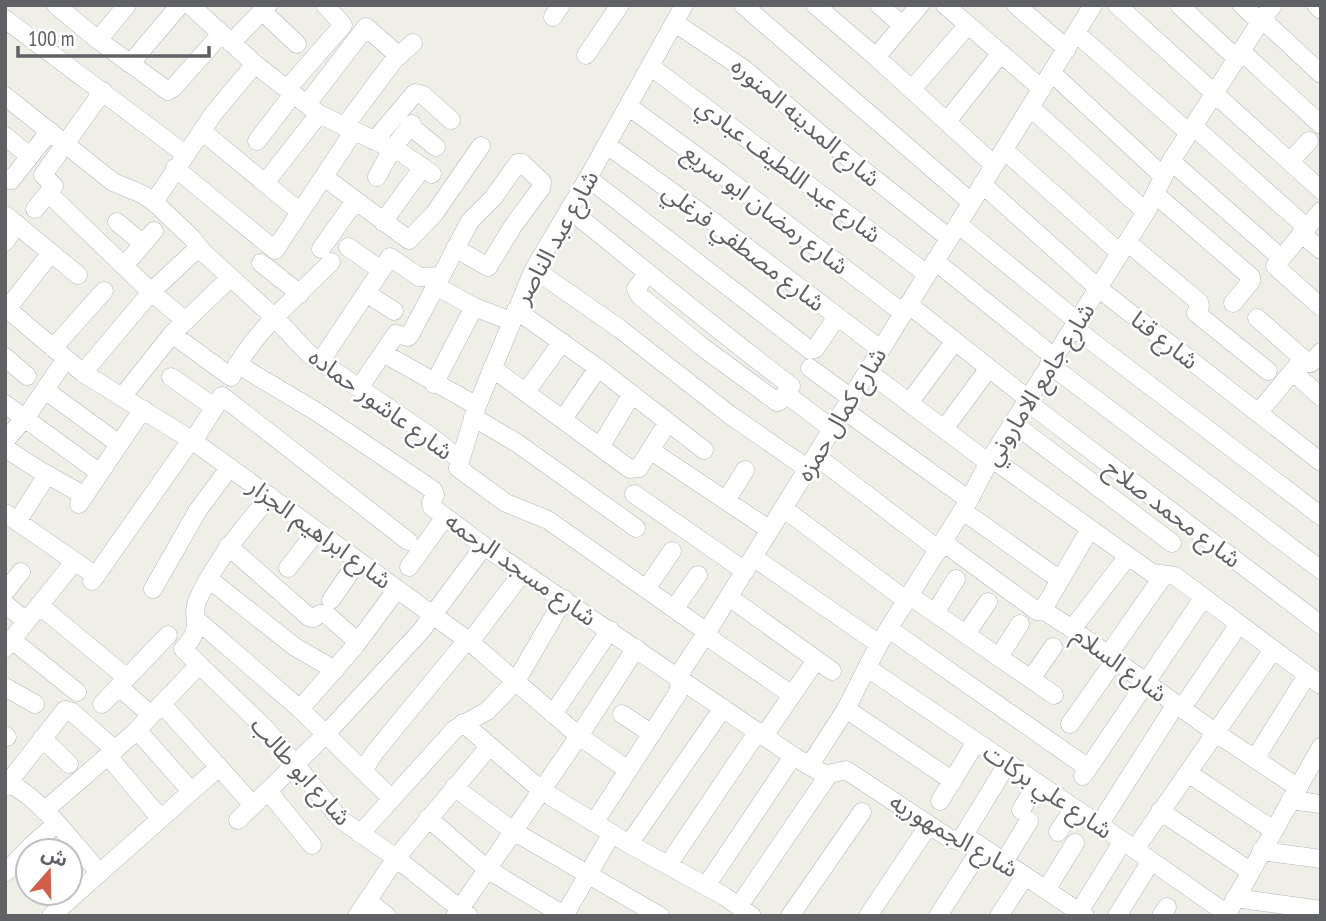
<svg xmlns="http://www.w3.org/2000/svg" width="1326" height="921" viewBox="0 0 1326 921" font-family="'PT Sans Narrow','Noto Sans Arabic',sans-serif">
<rect width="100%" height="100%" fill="#efeee7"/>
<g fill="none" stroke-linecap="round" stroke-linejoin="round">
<!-- minor casing -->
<g stroke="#b4b6ba" stroke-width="19">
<path id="minor" d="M56 5 98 40 168 91 174 87 221 34
M190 5 255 64 319 114 403 154 432 174
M684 5 588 178 534 269 477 406 458 468 506 503 548 520 707 632
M743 5 971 202
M815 5 876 57 994 165
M879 5 902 25
M945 5 1042 89
M1016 5 1067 49
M1117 5 1321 190
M1179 5 1236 58
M1242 5 1260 22
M1316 5 1321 10
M262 11 297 44
M553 17 561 5
M5 19 185 154
M1262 19 1321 74
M675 23 744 69 852 161 949 238
M1076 33 1189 133
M98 40 127 5
M231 43 268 5
M1241 51 1321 125
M586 55 620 5
M876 57 920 5
M130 64 180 5
M650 66 927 274
M1052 73 1163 176
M287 89 343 25 325 5
M912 89 968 25
M5 96 113 182 142 194 154 202 192 238 203 252 275 318 309 354 433 438 460 460
M307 104 366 27 399 56
M628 106 713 168 903 313
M1031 108 1146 212
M948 120 1001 53
M410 126 436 147
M1193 126 1306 227
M344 127 394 60 413 43
M202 131 300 212
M5 136 29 156
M257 141 293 94
M374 141 415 93 423 95 451 120
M607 145 711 220 880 349
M1004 150 1120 253
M1171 161 1280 257
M1290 162 1309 141
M175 168 275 250 354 131
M324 177 409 240 434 214 481 146
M377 177 392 149 412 124
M5 178 11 180 50 131
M588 178 810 350 815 349 836 318
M265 183 319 114
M982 184 1098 288 1321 462
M48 193 151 292 186 321
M1155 194 1251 277V281L1233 303
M154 202 214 113 255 64
M35 209 54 186 43 175 103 91
M569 209C643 269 716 329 791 386L780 401 777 402 701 346 640 296 636 289 648 273
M1321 211 1275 266 1321 307
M5 215 78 275
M117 222 143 244
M383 222 423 167
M958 224 1077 321
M1301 233 1321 250
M5 242 17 224
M1127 242 1199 302 1200 306 1196 313 1268 371
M348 247 381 270
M321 249 355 201
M935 261 1054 357
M261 263 300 294
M124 266 154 231
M534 269 620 329 730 415 808 469
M436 286 474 307 511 321
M366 293 394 311
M908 304 1028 399
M5 307 83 373 193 441 470 642 579 736 628 770
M7 309 51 253
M516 310 598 368 704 450
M1257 318 1308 363H1311L1321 352
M1073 327 1321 516
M172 334 231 377C253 331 297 297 331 262
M53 348 104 291
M383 353 477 406
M5 357 27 376
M320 362 390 257 419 277 441 276
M237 364 317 412 433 490 435 495 431 503 432 507 484 546 793 756 822 773 829 774 846 770 949 838 956 840 970 839 1085 916
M1049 364 1321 570
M492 368 630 469 639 468 668 422
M810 368 851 398
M867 371 989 463
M1293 372 1321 397
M83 373 151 292 198 248
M171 377 214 407
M434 384 474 307
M359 388 396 334 408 337 410 335 470 221 493 198 518 163H522L542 182 541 188 513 226 488 267 455 248
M45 390 119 444
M526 392 562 342
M786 394 832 429
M122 397 172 334 230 278
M1026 401 1321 625
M909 403 955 341
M5 404 100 473
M844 410 969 500
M1258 413 1303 359
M473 417 517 443 636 528
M563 419 598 368
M1013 423 1172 543
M944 429 989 368
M5 441 29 413 65 360
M193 441 222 396 408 541
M600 447 632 394
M5 448 39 470 85 496
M650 450 770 530
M816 456 939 550
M991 458 1152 573 1175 576 1321 685
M634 494 745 571
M270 496C243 528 216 560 198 599 189 619 206 626 183 649L267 730 340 819 396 858 469 916
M726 501 745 470
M79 504 143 409
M783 508 907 601
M963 511 1060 580
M5 513 96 576
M17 522 47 475
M944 543 1037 611 1046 612 1072 629 1216 733 1297 787
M228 546 309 617 313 618 320 614H326L358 642
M753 557 879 644
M409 567 445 517
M288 568 317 531
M209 579 295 647 335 670
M92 581 191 440
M153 589 198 510 230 467
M646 589 672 551
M5 592 21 572
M910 596 1054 695
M729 597 832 671
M331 600 358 561
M5 604 26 621
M39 605 127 678
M674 609 698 575
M1042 611 1090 529
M935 613 956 579
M197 620 300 709 391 798
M889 629 1088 768
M1072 629 1128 556
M966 634 988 602
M705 635 792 695
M12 640 77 692
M470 642 523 572
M5 648 74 562
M1108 655 1164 575
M999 657 1020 624
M869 669 1123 841 1227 914
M1031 679 1053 647
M5 687 35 704
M119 687 151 715
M102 704 168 635
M162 704 253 805
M1182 708 1239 624
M300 709 355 646 397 589
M846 709 953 781
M553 714 610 630
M622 714 652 734
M463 723 541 790 629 844 724 896 752 916
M1070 724 1115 660
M137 730 191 791
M5 735 7 737
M764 736 816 660
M42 738 69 764
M108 756 160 818
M1255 759 1307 675
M810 765 846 709 879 644 969 500 991 458 1146 212 1171 161 1260 22 1273 5
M363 771 375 752 467 640
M1188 773 1273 830
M1083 776 1203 598
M8 783C41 798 74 844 99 872
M5 787 65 710 72 712 115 750
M454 787 513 831 660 916
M268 791 312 845
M1290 800 1321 804
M940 801 976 742
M1021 810 1037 784
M44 811 133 734 199 665
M1160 811 1250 871
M428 818 487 869 565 916
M238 820 326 734 421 631 484 546
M594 823 678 693 682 670 707 632 1093 5
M1099 825 1176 704
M1058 832 1074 808
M360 834 455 729 487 711 516 681 564 599
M962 838 1007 764
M629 844 723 708
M1135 849 1273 650
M1261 851 1321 859
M1004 862 1029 821
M668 865 758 731
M5 873 31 846 56 824
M706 886 793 756
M1046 890 1075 843
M1235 898 1321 910
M368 901 387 916
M739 906 829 774
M1079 912 1123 841
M51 916 219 767
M357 916 396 858 489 747
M455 916 579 736 636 648
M564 916 612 833
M790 916 862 812
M868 916 928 826
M938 916 982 847
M999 916 1025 876
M1117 916 1151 861
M1161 916 1167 907
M1226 916 1321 747"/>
</g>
<!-- minor -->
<use href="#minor" stroke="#fff" stroke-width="18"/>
</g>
<g text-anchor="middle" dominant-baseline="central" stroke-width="5" stroke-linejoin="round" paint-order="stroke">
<!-- street labels -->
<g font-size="24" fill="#5f6165" stroke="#fff">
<text transform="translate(806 122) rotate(40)">شارع المدينه المنوره</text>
<text transform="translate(789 170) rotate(37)">شارع عبد اللطيف عبادي</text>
<text transform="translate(766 209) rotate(37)">شارع رمضان ابو سريع</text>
<text transform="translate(556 237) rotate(-61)">شارع عبد الناصر</text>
<text transform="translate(744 247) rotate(37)">شارع مصطفي فرغلي</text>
<text transform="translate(1165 340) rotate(38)">شارع قنا</text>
<text transform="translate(1039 384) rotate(-58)">شارع جامع الاماروني</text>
<text transform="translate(381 404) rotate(36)">شارع عاشور حماده</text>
<text transform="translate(841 414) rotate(-59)">شارع كمال حمزه</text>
<text transform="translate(1173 513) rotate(37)">شارع محمد صلاح</text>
<text transform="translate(320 533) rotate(36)">شارع ابراهيم الجزار</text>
<text transform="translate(521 569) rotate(35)">شارع مسجد الرحمه</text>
<text transform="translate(1120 664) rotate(36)">شارع السلام</text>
<text transform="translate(301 771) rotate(48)">شارع ابو طالب</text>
<text transform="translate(1048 791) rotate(34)">شارع علي بركات</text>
<text transform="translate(954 835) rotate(30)">شارع الجمهوريه</text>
</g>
</g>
<!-- border -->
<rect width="1326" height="921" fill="none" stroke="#5f6165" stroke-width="14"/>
<!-- north arrow -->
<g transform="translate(49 872) rotate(20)"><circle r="33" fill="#ffffff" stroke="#bfc0c1" stroke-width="2"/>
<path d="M0-5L12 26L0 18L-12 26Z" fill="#d35f49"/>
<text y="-10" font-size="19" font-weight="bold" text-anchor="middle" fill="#5f6165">ش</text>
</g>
<!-- scale -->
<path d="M18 46v10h191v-10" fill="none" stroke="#5f6165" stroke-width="3.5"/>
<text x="28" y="46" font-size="21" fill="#5f6165" stroke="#ffffff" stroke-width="5" paint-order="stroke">100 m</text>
</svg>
